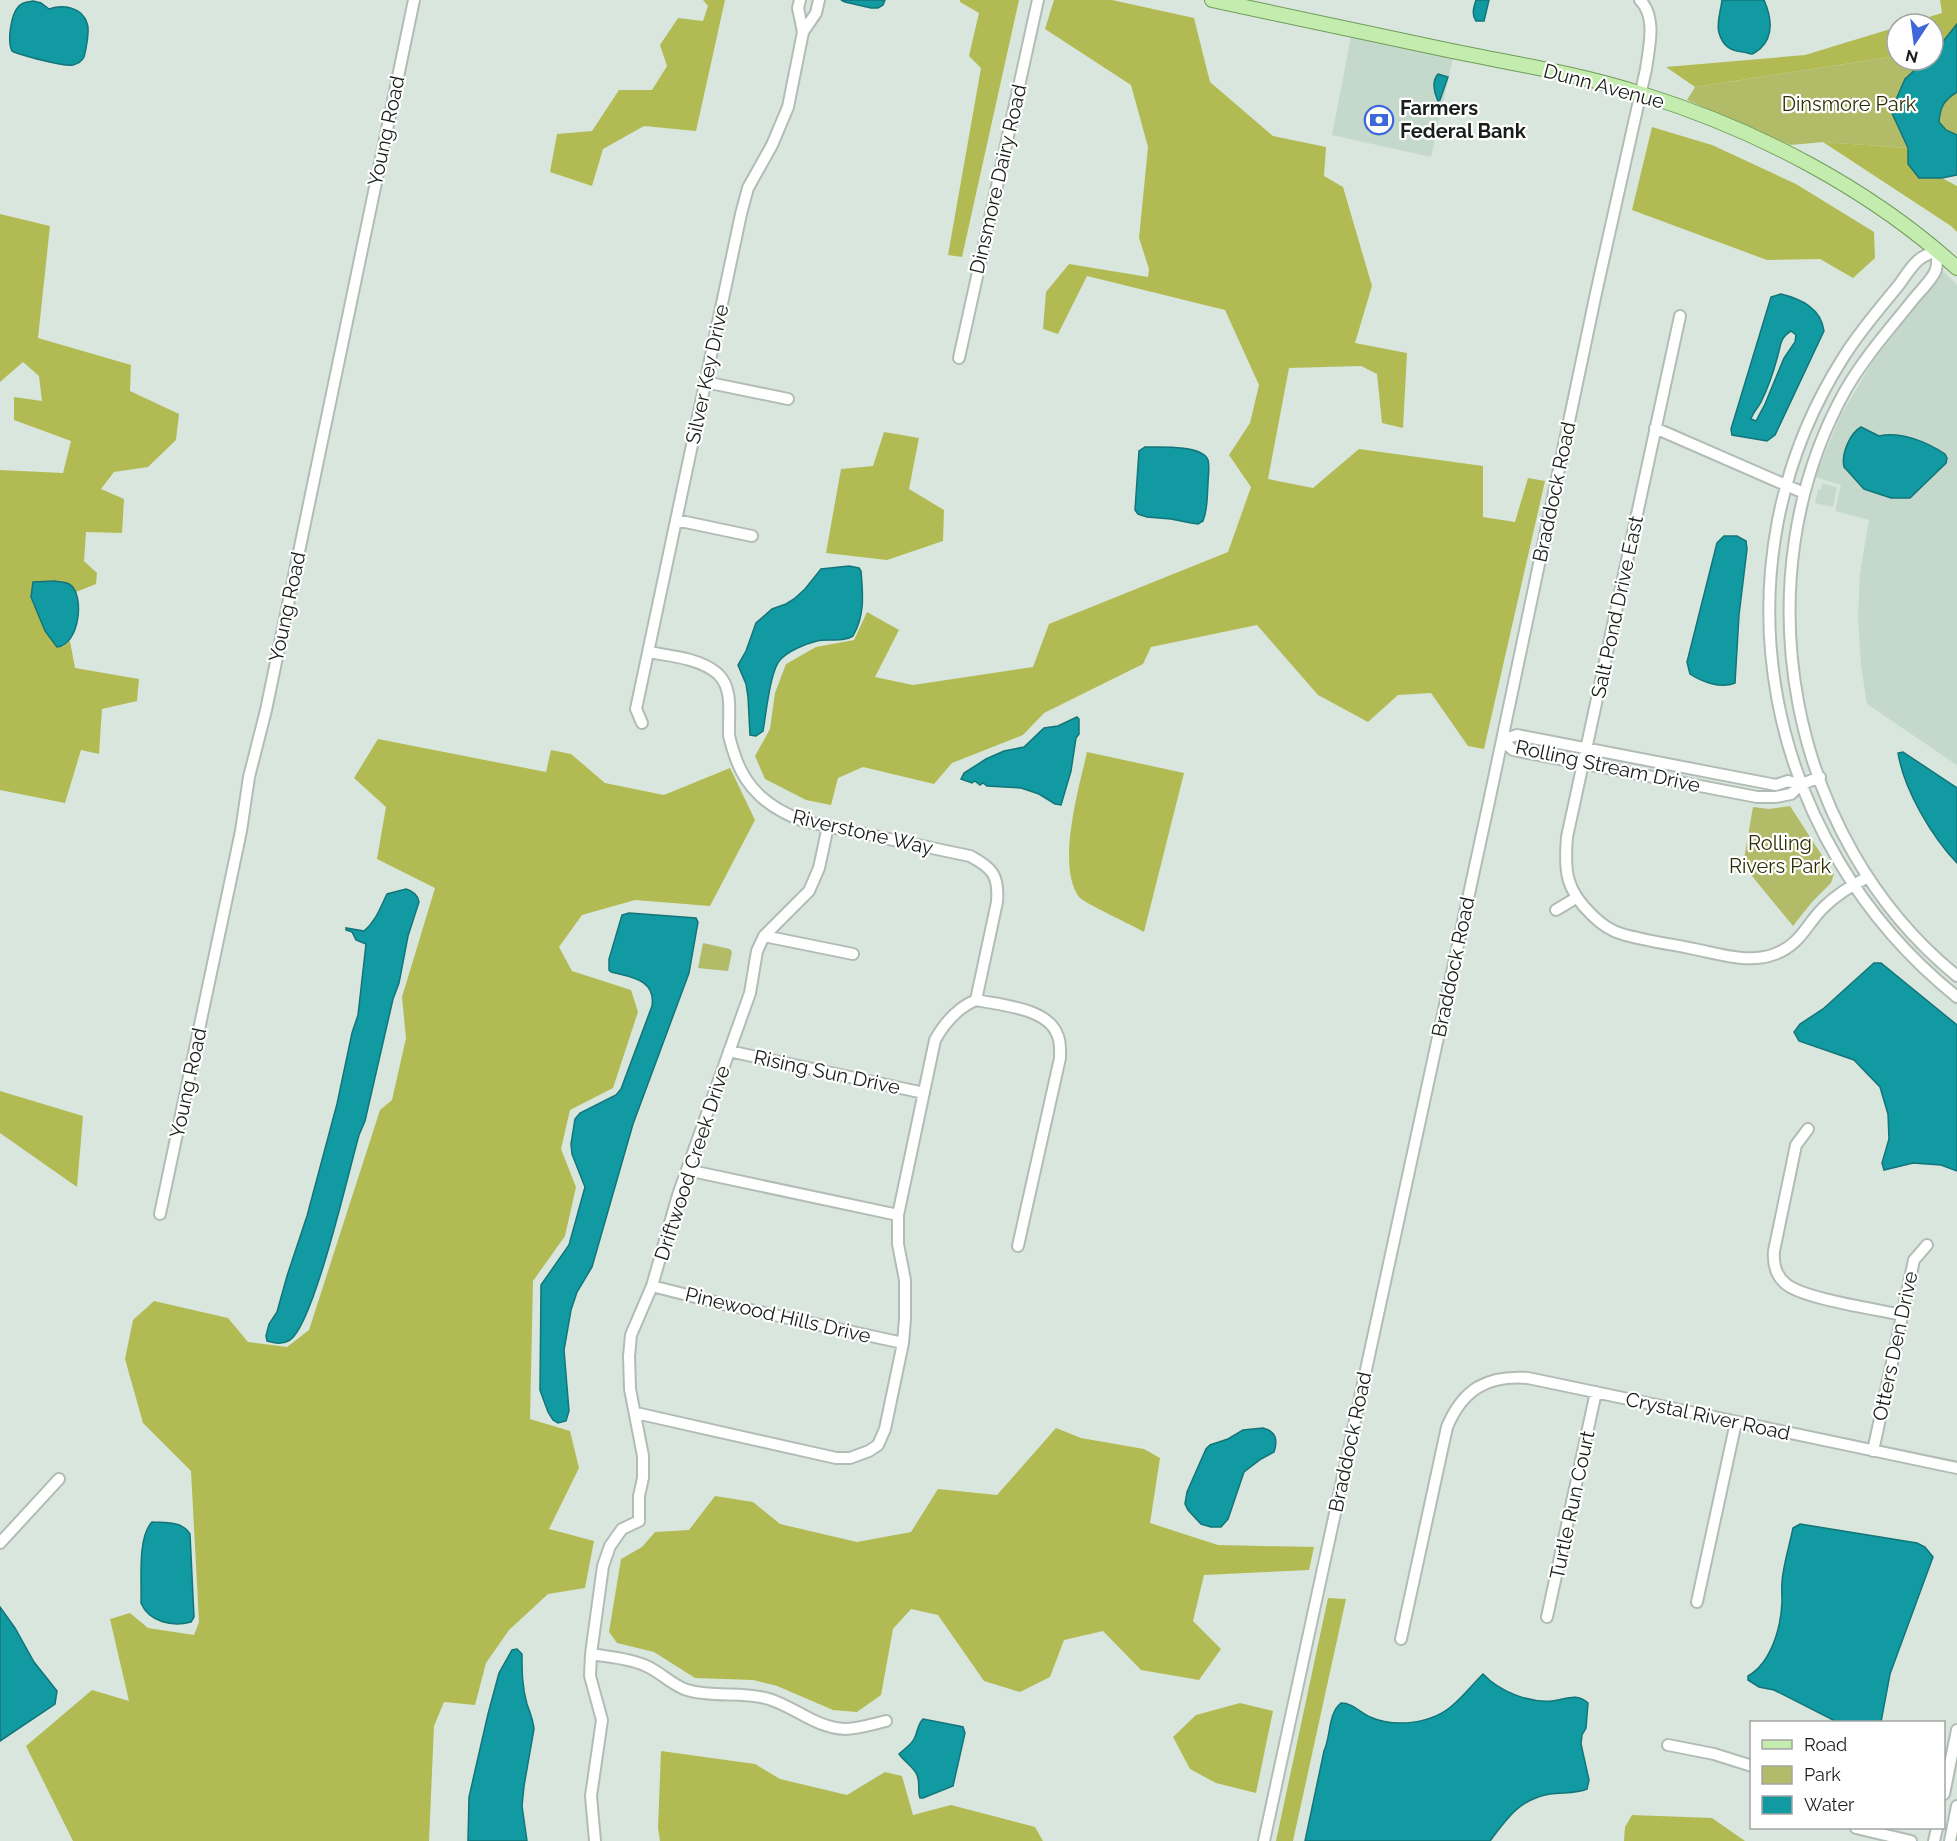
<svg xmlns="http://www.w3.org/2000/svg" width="1957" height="1841" viewBox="0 0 1957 1841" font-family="Raleway,sans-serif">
<rect width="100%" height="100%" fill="#d9e6dd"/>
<!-- built -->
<path fill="#c5d8cc" d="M1351 37 1453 58 1431 157 1332 135Z
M1943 271 1957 285V765L1867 704 1861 665 1858 617 1860 573 1869 520 1835 511 1841 485 1815 477 1840 417 1871 364Z
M1820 483 1837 487 1833 507 1815 503 1818 489 1821 490 1822 485Z"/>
<!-- green -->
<path fill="#b2bb68" d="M1897 56V60H1926L1905 79 1891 111 1908 148 1823 142 1791 145 1687 100 1695 87Z
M1957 92V135L1946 130 1939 122C1940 107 1944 100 1957 92Z
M1790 806 1834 874 1831 883 1812 902 1793 926 1743 865 1753 807 1769 809Z
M703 943 730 949 732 952 728 971 698 968Z"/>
<!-- forest -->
<path fill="#b2bb53" d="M703 0H725L696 131 644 126 603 149 592 186 550 172 557 134 592 131 619 90H652L667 66 660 45 678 18 703 21 708 6Z
M960 0H1019L962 257 948 255 981 68 969 56 979 13 960 2Z
M1054 0H1112L1194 18 1210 82 1273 136 1326 147 1324 176 1343 187 1372 286 1355 343 1407 353 1403 428 1382 423 1377 374 1361 366 1289 368 1268 479 1313 488 1359 449 1483 466V517L1515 522 1528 478 1545 481 1484 749 1468 746 1431 693 1398 695 1368 722 1318 695 1257 625 1151 647 1143 664 1044 713 1023 735 952 763 934 784 863 767 838 778 831 805 806 800 765 779 755 756 770 729 775 693 786 664 816 647 854 640 867 612 899 630 875 677 913 685 1033 667 1049 624 1228 552 1251 487 1229 455 1250 423 1259 385 1225 310 1087 276 1058 334 1043 329 1046 292 1069 264 1148 277 1149 269 1139 238 1148 147 1131 85 1045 29Z
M1940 0H1957V24L1938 50H1933V24H1906L1942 13Z
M1897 27V56L1695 87 1666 67 1805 55Z
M1652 127 1712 145 1796 184 1874 232 1875 258 1853 278 1820 259 1767 260 1632 210Z
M1823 142 1908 148V164L1919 178H1942L1957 186V232L1951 226Z
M0 214 50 226 38 338 131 365 130 391 179 414 176 440 148 467 114 472 101 489 124 499 122 533 86 532 84 561 97 573 96 584 76 592C63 579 50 581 33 582L63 647 70 641 75 668 139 679 137 701 102 709 99 754 81 750 65 803 0 790V470L63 473 71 441 14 420V397L42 401 39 376 23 362 0 382Z
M884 432 919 438 909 489 944 510 943 541 887 560 826 553 841 469 873 466Z
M378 739 546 772 551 750 571 754 605 783 664 795 730 768 755 820 710 906 635 900 582 915 559 947 572 971 631 990 638 1012 613 1088 570 1110 561 1149 576 1187 565 1236 533 1281 530 1419 570 1431 579 1468 549 1529 594 1541 585 1588 548 1594 509 1630 486 1663 475 1705 444 1702 434 1726 429 1841H73L26 1746 92 1690 129 1701 110 1619 130 1613 148 1628 194 1635 199 1622 191 1471 143 1423 125 1359 133 1320 154 1301 228 1318 248 1342 287 1347 309 1330 380 1110 392 1100 406 1038 402 997 435 888 377 859 386 807 354 778Z
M1087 752 1184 773 1144 932C1134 926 1084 903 1079 897 1056 866 1079 788 1087 752Z
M0 1091 83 1116 77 1187 0 1133Z
M1056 1428 1081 1438 1144 1449 1160 1458 1150 1523 1218 1545 1314 1547 1309 1570 1204 1575 1193 1621 1221 1649 1199 1680 1141 1670 1103 1631 1064 1640 1050 1677 1020 1692 984 1681 938 1615 911 1609 893 1629 881 1695 857 1712 833 1710 777 1686 753 1680 695 1678 654 1652 617 1643 609 1632 621 1559 642 1547 655 1532 689 1530 715 1496 753 1502 780 1524 857 1542 911 1532 938 1489 997 1495Z
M1328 1598 1346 1599 1293 1841H1276Z
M1240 1703 1273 1711 1256 1793 1216 1783 1190 1769 1173 1737 1196 1715Z
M661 1751 755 1764 780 1779 847 1795 885 1772 902 1776 913 1815 951 1805 1035 1827 1043 1841H660L658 1828Z
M1632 1815 1712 1818 1745 1841H1624L1625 1827Z"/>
<!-- water -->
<path fill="#119aa1" stroke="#137579" stroke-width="1.5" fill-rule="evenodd" d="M841 0H885L883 5 878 8H871L845 2Z
M1476 0H1489L1484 21H1476C1471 14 1474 7 1476 0Z
M1722 0H1764C1771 16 1775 35 1760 49 1758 50 1755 53 1752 54 1749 54 1746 52 1743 52 1730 51 1723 46 1719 33 1716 22 1721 11 1722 0Z
M33 1 41 3 49 9C63 4 82 7 87 23 90 29 86 50 84 57 82 61 77 64 73 65 64 67 20 55 12 51 7 41 11 15 18 7 22 2 27 2 33 1Z
M1957 24V92C1944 100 1940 107 1939 122L1946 130 1957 135V175L1942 178H1919L1908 164V148L1891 111 1905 79 1926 60H1933V54Z
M1438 74 1448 77 1440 100 1438 101C1434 92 1431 82 1438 74Z
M1781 294C1801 299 1821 308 1824 331L1775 435 1767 441 1732 435 1731 429 1771 297ZM1791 331 1796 335 1795 342 1784 358 1765 404 1756 421 1751 419C1753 412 1758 408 1761 402 1768 388 1774 370 1778 355 1781 344 1780 338 1791 331Z
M1861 427 1879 436C1901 431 1927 442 1945 454L1947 458 1946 463 1910 498H1891L1864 489 1844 467C1841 454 1850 433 1861 427Z
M1145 447C1159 447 1203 445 1208 460 1210 467 1208 476 1208 484 1207 496 1208 509 1203 521L1198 524 1191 523 1171 519 1147 517 1138 514 1135 510 1139 451Z
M1724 536H1737L1746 541 1747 549 1739 615 1735 683C1721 689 1702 682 1690 674L1687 662 1717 543Z
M849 566 859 568 861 571C863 595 865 615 853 636 842 643 829 638 817 641 805 644 788 651 780 660 770 671 766 715 763 731L756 736 750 735 748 697 746 684 738 665 746 651 756 623 772 609 786 604 794 599 805 589 821 569Z
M55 581C59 582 65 582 69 584 86 594 79 646 57 647L45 631 31 597 33 582Z
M1077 717 1079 719V734L1076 738 1071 771 1061 805 1055 804 1039 794 1021 788 987 786 983 783 980 785 975 781 972 783 961 779 964 773 986 759 1004 751 1024 747 1044 728 1058 726Z
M1903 752 1957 788V863C1932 837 1904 790 1898 753Z
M406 889C413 891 418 895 419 902L408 936 399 983 393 999 365 1121 359 1135C349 1170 314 1324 290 1340 282 1345 275 1343 267 1341L266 1336 269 1324 277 1312 287 1276 307 1216 337 1104 352 1033 358 1015 366 944 356 940 352 932 346 930V928L364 931C376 921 380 908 387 894Z
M629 913 696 918 698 922 689 973 633 1124 592 1267 577 1292 571 1310 564 1350 569 1411 566 1421 558 1423 553 1420 548 1412 540 1390 541 1285 569 1245 585 1187 572 1154 571 1144 575 1119 580 1113 616 1095 621 1089 652 1006C656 979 630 977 611 972L609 970V959L622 915Z
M1874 963H1881L1957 1025V1171L1941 1165 1913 1163 1884 1170 1882 1163 1889 1139 1888 1114 1880 1087 1854 1060 1799 1041 1794 1032 1800 1024 1823 1009Z
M1263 1428C1276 1431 1278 1440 1274 1452L1261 1459 1244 1472 1228 1519 1221 1527H1211L1201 1524 1188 1510 1185 1504 1187 1492 1206 1449 1210 1445 1228 1439 1243 1430Z
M152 1522C167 1523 182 1521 190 1534L194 1617 191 1622C172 1627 149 1622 141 1603 142 1581 137 1538 152 1522Z
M1800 1524 1917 1543 1925 1547 1933 1557 1890 1674 1881 1722H1837L1774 1690 1759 1687 1748 1680V1676C1771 1663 1781 1628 1782 1602 1782 1593 1781 1584 1783 1574 1785 1559 1790 1543 1793 1528Z
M0 1607 15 1628 34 1662 57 1691 55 1704 0 1741Z
M517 1649 522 1654C522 1671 522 1687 527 1704 530 1713 533 1719 534 1729L524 1786 522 1806 527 1841H468L469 1797 488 1714 499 1673 512 1650Z
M1483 1674C1499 1691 1528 1703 1552 1701 1565 1700 1576 1692 1588 1703L1586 1728 1582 1735 1581 1744 1589 1780 1587 1789C1576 1794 1563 1792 1550 1794 1520 1799 1507 1818 1490 1841H1305L1324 1751C1331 1736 1328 1713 1341 1703 1353 1703 1359 1712 1370 1717 1395 1728 1433 1724 1454 1704 1464 1695 1473 1684 1483 1674Z
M923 1719 959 1726 963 1727 965 1733 953 1786 923 1798H920C917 1791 921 1780 916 1773 912 1766 904 1761 899 1754 904 1749 911 1745 914 1739 918 1732 917 1725 923 1719Z"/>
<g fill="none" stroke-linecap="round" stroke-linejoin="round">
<!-- minor casing -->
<g stroke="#b1bcb5" stroke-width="14">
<path id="minor" d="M800 0 798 8 803 32
M1937 250C1932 252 1926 255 1921 258 1912 264 1905 277 1898 286 1879 309 1859 332 1843 358 1709 569 1764 842 1957 997
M1937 250C1937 256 1938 266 1935 272 1930 282 1919 292 1912 301 1889 330 1863 359 1845 391 1740 580 1788 839 1957 976
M1680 316 1567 837C1564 872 1566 890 1592 915 1600 923 1611 931 1622 934 1646 941 1670 944 1694 949 1720 954 1749 964 1775 954 1800 945 1806 925 1823 908 1836 895 1852 885 1868 877
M959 358 1038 0
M705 382 788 399
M1655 428 1804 493
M676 520 752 536
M642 723 636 709 741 214 748 188 772 145 788 107 803 32 816 13 819 0
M1502 740 1513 750 1757 797H1776L1791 794 1800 785 1820 777
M1502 740 1517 735 1776 785 1788 781 1800 785
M1556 910 1576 898
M764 936 853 954
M976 1000C1000 1005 1047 1008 1057 1034 1061 1041 1060 1050 1060 1058L1018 1246
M729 1051 924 1093
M1808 1129 1796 1145 1774 1251C1773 1264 1776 1276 1786 1284 1804 1299 1876 1309 1902 1315
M687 1170 898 1215
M160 1214 241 831 249 777 266 710 414 0
M652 1286 723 1304 903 1343
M636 1413 836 1458H850L869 1451 878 1445 885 1429 903 1343 905 1319V1280L898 1244V1215L935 1040C945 1022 957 1008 976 1000L997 902C999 876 993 868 970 856L803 821C769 808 745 789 734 753 732 747 730 741 729 735 728 716 734 689 718 674 700 658 670 656 648 652
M1873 1451 1914 1260 1927 1245
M0 1543 59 1479
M1697 1602 1736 1422
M1547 1617 1596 1392
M1401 1639 1447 1427C1463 1389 1487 1375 1528 1378L1957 1468
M591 1654C608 1657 628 1658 644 1665 660 1671 671 1685 687 1690 714 1698 742 1691 769 1699 795 1707 816 1728 845 1729 858 1729 873 1724 886 1721
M1668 1745 1714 1754 1752 1766
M1944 1794 1957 1730
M1856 1828 1911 1841
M595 1841 591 1796 602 1720 590 1676 591 1654 603 1566 610 1546 622 1529 639 1521V1496L643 1478V1456L630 1389 629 1356 631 1335 652 1286 678 1195 750 993 757 951 764 936 809 891 819 868 828 826
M1264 1841 1490 797 1596 293 1646 69C1649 47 1657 17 1640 0
M1934 1841 1937 1828
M1950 1841 1957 1806"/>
</g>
<!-- major casing -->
<g stroke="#6f9c58" stroke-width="16">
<path id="major" d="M1212 0C1292 17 1372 34 1452 51 1515 64 1580 74 1642 94 1755 129 1869 188 1957 268"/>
</g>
<!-- minor -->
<use href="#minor" stroke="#fff" stroke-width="10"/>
<!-- major -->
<use href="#major" stroke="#c4ecaf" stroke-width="14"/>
</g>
<!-- icons -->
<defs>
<g id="bank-ring" transform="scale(1.5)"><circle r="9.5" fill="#fff" stroke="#3e68d9" stroke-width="1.5"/><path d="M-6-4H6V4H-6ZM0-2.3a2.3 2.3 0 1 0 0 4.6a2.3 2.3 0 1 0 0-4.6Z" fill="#3e68d9"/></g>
</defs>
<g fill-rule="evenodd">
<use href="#bank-ring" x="1379" y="120"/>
</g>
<g text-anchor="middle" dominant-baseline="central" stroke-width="4.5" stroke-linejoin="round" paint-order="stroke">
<!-- street labels -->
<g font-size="20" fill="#191e1b" stroke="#fff">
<text transform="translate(1604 86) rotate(15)">Dunn Avenue</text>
<text transform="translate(386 131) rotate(-78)">Young Road</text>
<text transform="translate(998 179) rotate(-77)">Dinsmore Dairy Road</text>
<text transform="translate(707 374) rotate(-78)">Silver Key Drive</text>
<text transform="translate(1554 492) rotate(-78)">Braddock Road</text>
<text transform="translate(287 607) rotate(-78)">Young Road</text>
<text transform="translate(1617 607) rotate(-78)">Salt Pond Drive East</text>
<text transform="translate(1608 766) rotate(12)">Rolling Stream Drive</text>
<text transform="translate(863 832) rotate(13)">Riverstone Way</text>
<text transform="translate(1453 967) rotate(-78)">Braddock Road</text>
<text transform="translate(827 1072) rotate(12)">Rising Sun Drive</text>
<text transform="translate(188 1083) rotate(-78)">Young Road</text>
<text transform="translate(692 1163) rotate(-72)">Driftwood Creek Drive</text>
<text transform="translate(778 1315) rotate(13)">Pinewood Hills Drive</text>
<text transform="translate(1895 1346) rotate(-78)">Otters Den Drive</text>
<text transform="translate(1708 1416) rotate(12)">Crystal River Road</text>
<text transform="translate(1350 1442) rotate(-78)">Braddock Road</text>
<text transform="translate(1572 1505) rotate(-78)">Turtle Run Court</text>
</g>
<!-- park labels -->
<g font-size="20" fill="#2d3003" stroke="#fff">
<text x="1849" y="104">Dinsmore Park</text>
<text x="1780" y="843">Rolling<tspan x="1780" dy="23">Rivers Park</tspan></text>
</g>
<!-- poi labels -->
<g font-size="20" font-weight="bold" fill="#191e1b" stroke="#fff" text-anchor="start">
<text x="1400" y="108">Farmers<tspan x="1400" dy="23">Federal Bank</tspan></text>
</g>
</g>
<!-- legend -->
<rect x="1750" y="1721" width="195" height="108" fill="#ffffff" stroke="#a3a5a4" stroke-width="1.5"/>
<rect x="1762" y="1740" width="30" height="9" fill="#c4ecaf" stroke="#a3a5a4" stroke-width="1.5"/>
<text x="1804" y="1751" font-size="18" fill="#191e1b">Road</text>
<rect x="1762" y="1766" width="30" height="18" fill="#b2bb68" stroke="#a3a5a4" stroke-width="1.5"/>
<text x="1804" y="1781" font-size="18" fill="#191e1b">Park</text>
<rect x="1762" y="1796" width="30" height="18" fill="#119aa1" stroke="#a3a5a4" stroke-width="1.5"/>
<text x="1804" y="1811" font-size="18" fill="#191e1b">Water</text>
<!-- north arrow -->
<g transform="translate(1915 42) rotate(193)"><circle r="28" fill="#ffffff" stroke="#a3a5a4" stroke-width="1.5"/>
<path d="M0-4.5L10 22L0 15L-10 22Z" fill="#3e68d9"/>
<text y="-9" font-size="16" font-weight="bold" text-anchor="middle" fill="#191e1b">N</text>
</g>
</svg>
